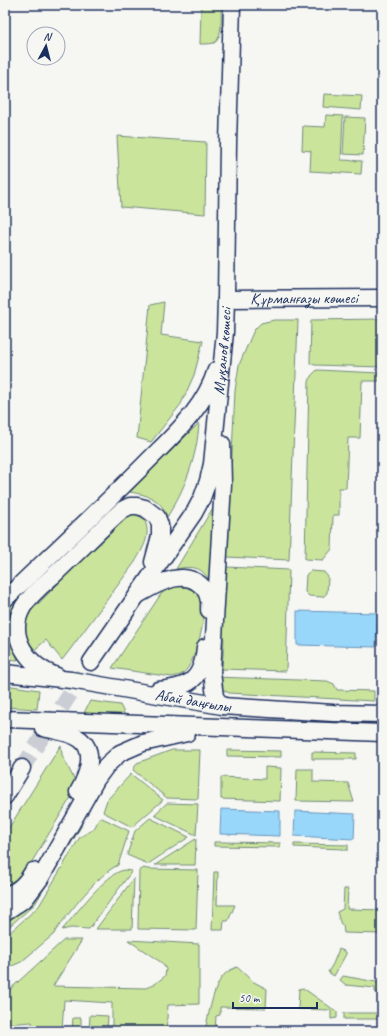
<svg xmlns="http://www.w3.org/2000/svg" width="387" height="1036" viewBox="0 0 387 1036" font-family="Caveat,sans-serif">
<rect width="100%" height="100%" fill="#f6f6f2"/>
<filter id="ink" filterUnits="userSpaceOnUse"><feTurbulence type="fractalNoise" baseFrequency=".025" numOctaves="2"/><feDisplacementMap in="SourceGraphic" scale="8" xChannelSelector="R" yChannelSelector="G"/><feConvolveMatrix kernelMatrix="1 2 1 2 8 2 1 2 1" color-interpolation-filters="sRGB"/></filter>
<g filter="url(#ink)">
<!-- green -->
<path fill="#cae59b" stroke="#728a7c" d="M203 5H221C221 14 223 39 214 43 210 44 204 44 200 44L201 8Z
M324 94 362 96 361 110 323 107Z
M326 115 343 116 341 160 362 161 361 174 310 171 311 151 302 150 303 126 325 127Z
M345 117 365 118 363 155 343 154Z
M117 136 206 142 205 214 121 207Z
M164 302 161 335 203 341 194 375 181 404 151 442 137 438 150 305Z
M382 319V367L315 365 310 363 311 320Z
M274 320H298L289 560 227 557 235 391 239 365 254 330 261 323Z
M317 370 379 373V381H362L360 438H348L346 488H339V515H333L332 549 323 560 305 559 309 382 311 376Z
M199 423C197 457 185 489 167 517 161 498 147 495 130 492Z
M220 496 212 586C204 568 196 565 176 569Z
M135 514 144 519C152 535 143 548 135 562L69 651 62 660 46 640 32 652C23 634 21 630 30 612L124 517Z
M226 567 289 570 286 671 222 669 224 639 221 634Z
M310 571 324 572 328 577 327 593 323 597 309 596 305 592 306 575Z
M188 583 205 600C204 607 205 615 203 622 201 635 193 667 182 674 179 676 175 676 172 677L112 668 161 594 175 584Z
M31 585 12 618 9 636 18 660 5 659V608Z
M214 677 327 681 334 684 337 690 374 691V701L229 693 220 688Z
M5 685 39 690 37 709 5 707Z
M90 701 120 705 126 717 84 713Z
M61 745 62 755 74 779 82 775 73 794 25 873 15 886H5V834Z
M172 750H200L198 799 167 798 133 770 137 763Z
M227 750 281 751V757L227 756Z
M312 752 356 753V759H312Z
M265 767 281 768 280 801 221 799V777L265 779Z
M297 769H313V782L348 783 354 802 296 801Z
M131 774 163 800 132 827 103 812 107 800Z
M167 803 198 804 196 835 154 815Z
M100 817 129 831 118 865C97 875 71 911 56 930L54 934 21 962 5 969V937L39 906 80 837 94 829Z
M150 818 189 837 148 864 127 855 135 831Z
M79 823 82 825 35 904 5 930V918Z
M196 839 195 865H155L194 840Z
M214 842H220L280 843V847L214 846Z
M294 844 348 845V850H344V849L294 847Z
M144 868 147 869 198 870 196 930 138 929 139 871Z
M124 870 132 871 89 929 71 928 62 930C75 915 106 873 124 870Z
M214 872H218L217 905H235L228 921H224L223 930H212Z
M134 878 132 929H96Z
M344 889H348L347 909 382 910V934L344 933 343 925H341L337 912 343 909Z
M64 940H82L53 986 146 988 155 984 165 976 166 969 162 963 128 940 199 944V1004L168 1005 166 1031H112V1003L64 1000 62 1031H33L32 1022 5 1024V992H7Z
M339 949 346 952V954L334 976 328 972 333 964Z
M237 967 252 981 267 989 266 1008 220 1007V1015L216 1016 215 1031H205C208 1017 214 984 224 975 227 971 233 969 237 967Z
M343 976 382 983V993L375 992V988L346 985 340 980Z
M303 988 337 1012V1018L331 1019V1010L298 1009 299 989Z
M344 1013H382V1022H380L377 1019H344Z
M90 1015 108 1016 107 1031H89Z
M73 1018H81V1031H72Z"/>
<!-- water -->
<path fill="#99d7fa" stroke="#6794bc" d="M297 611 377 613 376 647 297 645Z
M221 809 280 811V836L220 834Z
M295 811 355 814 354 839 294 836Z"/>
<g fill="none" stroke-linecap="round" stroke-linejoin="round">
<!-- secondary-tunnel -->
<path stroke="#caced4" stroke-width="16" stroke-dasharray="16 8" stroke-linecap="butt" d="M22 768 91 662"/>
<!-- secondary casing -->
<g stroke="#1b2f5e" stroke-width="19">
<g id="secondary">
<path id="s1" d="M226 299 382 298"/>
<path d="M222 444 223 484 212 672 215 697 222 706"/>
<path d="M138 595C147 590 156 584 166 581 189 572 212 584 209 610"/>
<path d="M5 599C51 555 98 511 143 466 171 437 204 410 216 370"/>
<path id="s2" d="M91 662 194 513 202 498 208 481 212 464 225 332 226 299 228 143 232 5"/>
<path id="s3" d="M5 673 71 680 222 706 333 713 382 714"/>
<path d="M57 676C28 666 6 636 23 607 31 594 44 584 55 574 74 556 93 537 112 519L122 510 130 506H137L145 508 157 517 160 525V536L153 562"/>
<path d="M158 690C189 687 202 681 205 647"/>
<path d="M5 719 382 733"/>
<path d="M43 728C55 731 71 732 81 740 97 753 86 778 78 792"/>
<path d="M5 796 22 768"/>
<path d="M5 895C18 892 27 882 33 871"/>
<path d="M5 912 25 899 40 879 96 780 107 765 120 753 143 743 187 733"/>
</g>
</g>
<!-- secondary -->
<use href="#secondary" stroke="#f6f6f2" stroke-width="16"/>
</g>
</g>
<g text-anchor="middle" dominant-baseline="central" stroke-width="3.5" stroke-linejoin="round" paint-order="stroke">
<!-- street labels -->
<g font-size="16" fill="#1b2f5e" stroke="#f6f6f2">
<text stroke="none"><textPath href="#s1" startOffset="78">Құрманғазы көшесі</textPath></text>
<text stroke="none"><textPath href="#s2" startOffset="347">Мұқанов көшесі</textPath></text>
<text stroke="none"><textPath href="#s3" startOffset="190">Абай даңғылы</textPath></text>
</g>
</g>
<!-- margin -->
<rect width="387" height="1036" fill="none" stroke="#f6f6f2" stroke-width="20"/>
<rect x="10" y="10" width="367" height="1016" fill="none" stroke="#1b2f5e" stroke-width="1.5" filter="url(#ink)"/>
<!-- north arrow -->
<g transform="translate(46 46) rotate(7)"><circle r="19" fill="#f6f6f2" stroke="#9ea6b7"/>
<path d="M0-3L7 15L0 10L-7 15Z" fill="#1b2f5e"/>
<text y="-6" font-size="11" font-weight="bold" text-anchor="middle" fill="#1b2f5e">N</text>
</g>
<!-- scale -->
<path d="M233 1002v6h84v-6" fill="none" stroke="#1b2f5e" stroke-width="2"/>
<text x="239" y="1002" font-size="12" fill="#1b2f5e" stroke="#f6f6f2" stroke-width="3" paint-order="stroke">50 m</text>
</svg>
